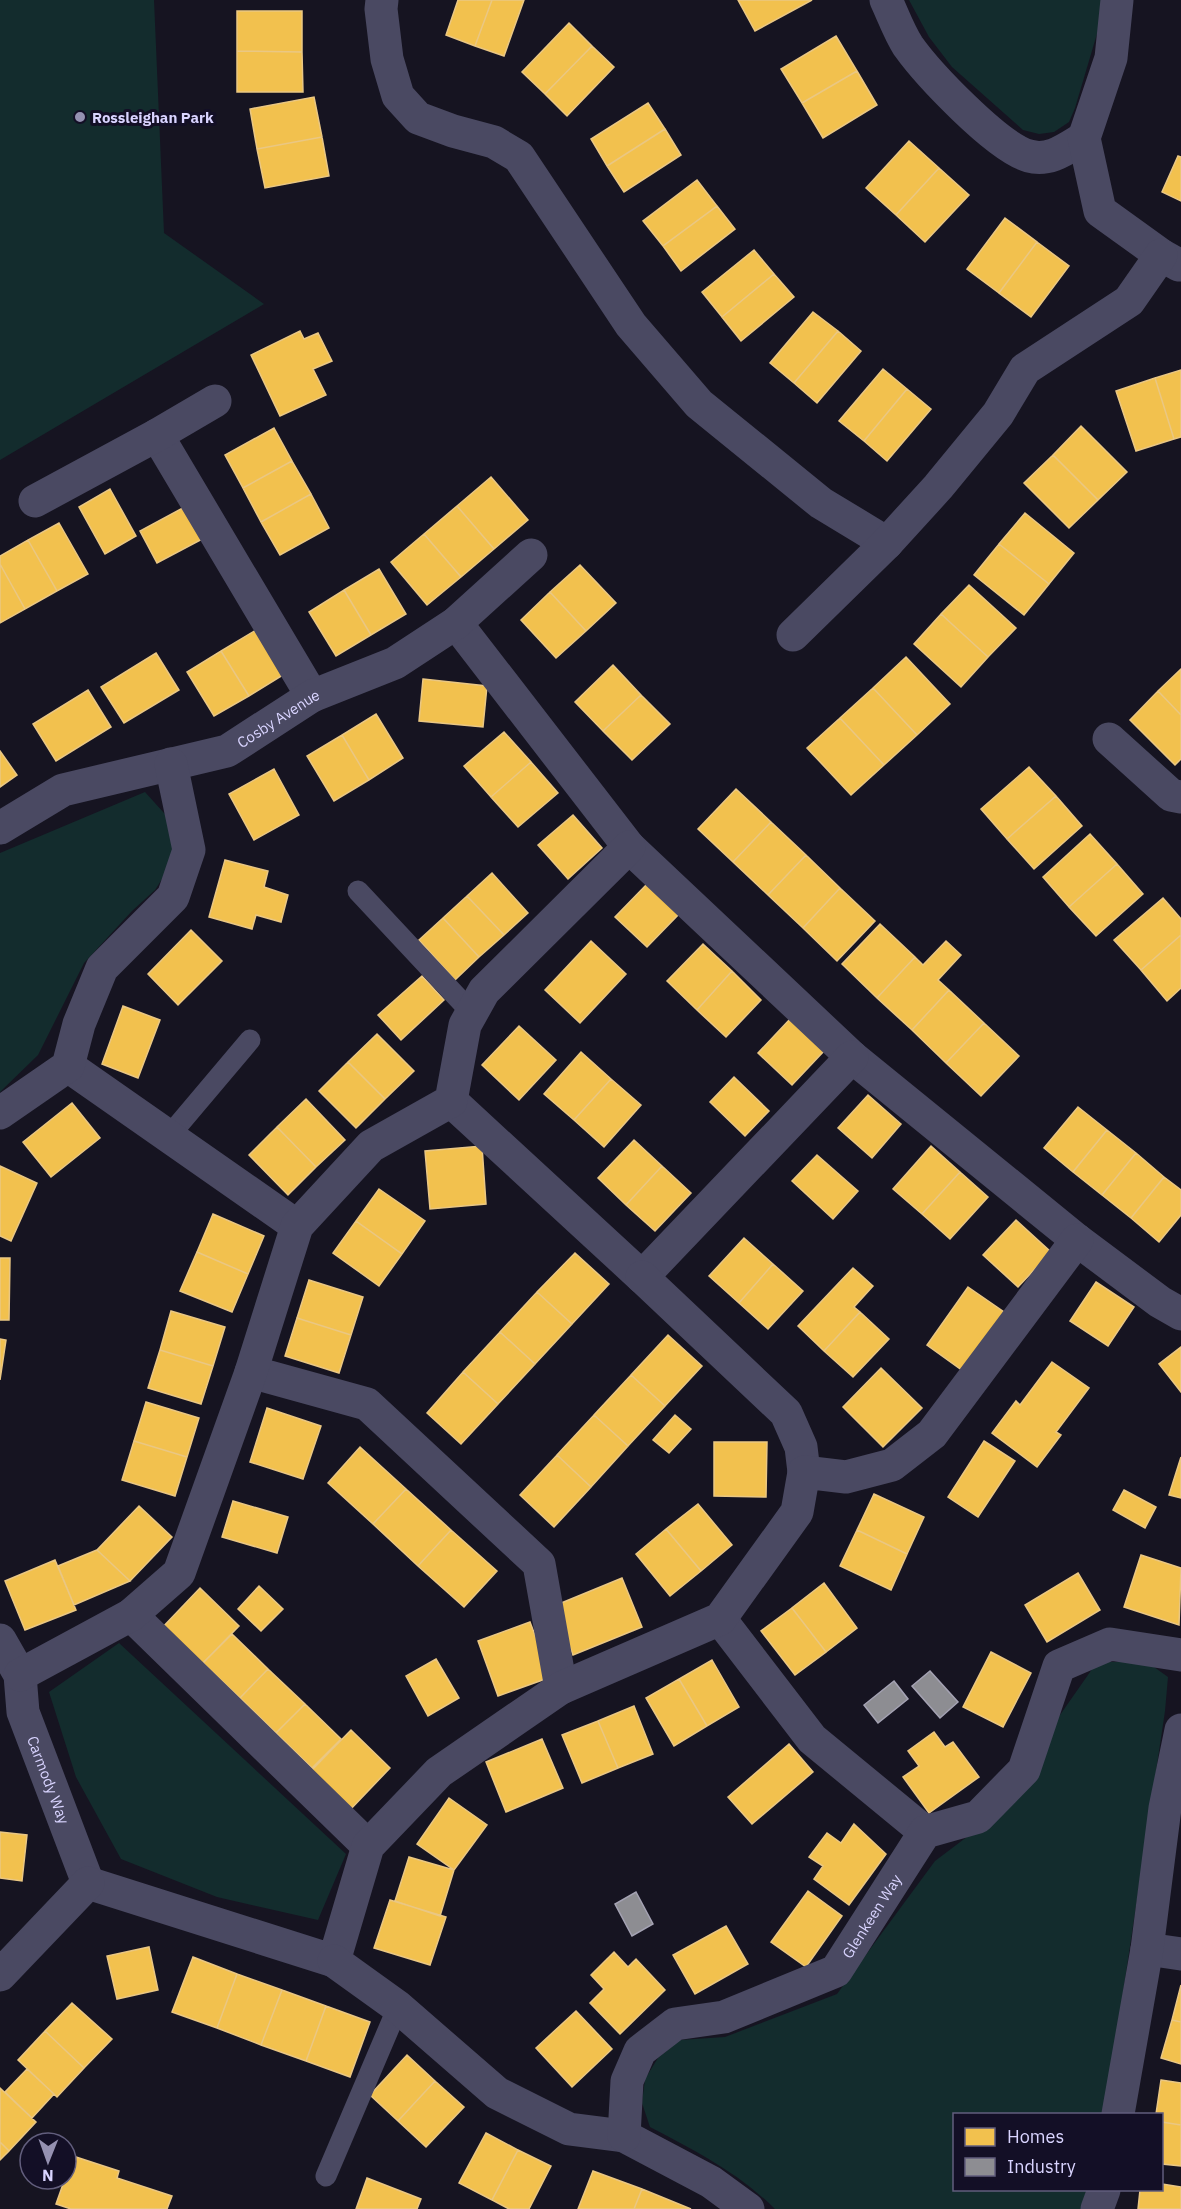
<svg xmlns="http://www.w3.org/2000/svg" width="1181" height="2209" viewBox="0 0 1181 2209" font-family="'IBM Plex Sans',sans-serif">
<rect width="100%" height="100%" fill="#161421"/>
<!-- green -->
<path fill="#132c2d" d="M0 0H154L164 233 264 304 0 460Z
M909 0H1107L1075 108 1069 122 1054 132 1039 134 1023 130 952 67 929 37Z
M145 792 173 823 176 857 155 890 132 911 84 963 38 1055 0 1092V853Z
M119 1643 346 1854 318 1920 217 1897 121 1859 76 1777 49 1692Z
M1097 1662H1147L1168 1677 1165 1711 1105 2114H954V2190H1092L1085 2209H775C739 2173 694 2150 650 2127L642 2103 645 2079 658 2058 680 2040 725 2037 837 1994 935 1861 984 1824Z"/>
<!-- homes -->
<path fill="#f2c14e" stroke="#eac783" stroke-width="1.5" d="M458 0H492L475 46 446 35Z
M492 0H524L504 56 475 46Z
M738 0H812L755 31Z
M237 11H302V52L237 51Z
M569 23 592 46 545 94 522 72Z
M836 36 857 71 802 103 781 69Z
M592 46 614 67 567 116 545 94Z
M237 51 302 52 303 92H237Z
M857 71 877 105 823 138 802 103Z
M314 97 322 137 257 149 250 109Z
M648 103 665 129 607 166 591 139Z
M665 129 681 155 624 192 607 166Z
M322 137 329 176 265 188 257 149Z
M909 141 939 168 896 215 866 188Z
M1178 156 1181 157V201L1162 192Z
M939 168 969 195 925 242 896 215Z
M697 180 717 206 663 246 643 221Z
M717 206 735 229 681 271 663 246Z
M1005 218 1037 242 999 293 967 269Z
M1037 242 1069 266 1031 317 999 293Z
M754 250 774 274 722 317 702 292Z
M774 274 794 297 741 341 722 317Z
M813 312 838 331 794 383 770 363Z
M300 331 304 339 318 333 332 361 313 369 326 395 280 416 251 355Z
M838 331 861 351 817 403 794 383Z
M883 369 907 389 864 441 839 421Z
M1181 370V437L1174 439 1155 378Z
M1155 378 1174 439 1136 451 1116 391Z
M907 389 931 409 887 461 864 441Z
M1081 426 1127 472 1098 500 1053 455Z
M274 428 292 461 243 488 225 455Z
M1053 455 1098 500 1069 528 1024 483Z
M292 461 311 494 261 522 243 488Z
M491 477 528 520 494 549 457 506Z
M110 489 136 536 105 554 79 507Z
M311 494 329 528 280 555 261 522Z
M192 503 210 535 157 563 140 531Z
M457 506 494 549 461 577 424 534Z
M1025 513 1074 553 1049 584 999 544Z
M59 523 88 574 57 591 28 540Z
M424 534 461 577 427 605 391 562Z
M28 540 57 591 25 609 0 564V556Z
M999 544 1049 584 1024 615 974 575Z
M0 564 25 609 0 623Z
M580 565 616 603 586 631 550 592Z
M379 569 406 614 371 635 344 590Z
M969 585 1016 628 988 657 941 614Z
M344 590 371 635 336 656 309 612Z
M550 592 586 631 556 658 521 620Z
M941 614 988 657 961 687 914 644Z
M256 630 283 675 249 696 221 651Z
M221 651 249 696 214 716 187 672Z
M156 653 179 690 124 723 101 687Z
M906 657 950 704 917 735 873 688Z
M613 665 641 695 603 731 575 702Z
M1181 669V715L1158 691Z
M423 679 487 686 483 727 419 721Z
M873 688 917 735 884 765 840 718Z
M88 690 111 727 56 761 33 724Z
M1158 691 1181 715V759L1175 765 1130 720Z
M641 695 670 724 632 760 603 731Z
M376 714 403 758 369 780 342 735Z
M840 718 884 765 851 795 807 748Z
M504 732 531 762 491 797 464 766Z
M342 735 369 780 334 801 307 756Z
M0 751 17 775 0 787Z
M531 762 558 793 518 827 491 797Z
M1029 767 1056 796 1007 839 981 809Z
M274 769 299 815 254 840 229 794Z
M736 789 771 822 733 862 698 829Z
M1056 796 1082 826 1034 869 1007 839Z
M573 815 602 848 568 879 538 845Z
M771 822 806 855 768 895 733 862Z
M1090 834 1117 864 1069 907 1043 877Z
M806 855 840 888 803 928 768 895Z
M225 860 268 871 264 887 288 895 281 922 256 915 252 929 209 917Z
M1117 864 1143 894 1096 936 1069 907Z
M492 873 528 913 504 935 467 896Z
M648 883 680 913 647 947 615 917Z
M840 888 875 921 837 961 803 928Z
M467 896 504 935 479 957 443 918Z
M1163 898 1181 919V935L1141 970 1114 940Z
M443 918 479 957 455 980 419 940Z
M880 924 915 957 877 998 842 964Z
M191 930 222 961 178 1005 148 974Z
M1181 935V988L1167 1001 1141 970Z
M591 941 626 974 580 1023 545 990Z
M946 941 961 955 938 980 949 990 912 1030 877 998 915 957 923 965Z
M703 944 732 971 697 1010 667 981Z
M732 971 761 1000 726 1037 697 1010Z
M422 976 444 1000 401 1040 378 1015Z
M949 990 984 1023 946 1063 912 1030Z
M123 1006 160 1020 138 1078 102 1064Z
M790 1019 824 1051 792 1085 758 1053Z
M984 1023 1019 1056 981 1096 946 1063Z
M519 1026 556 1060 519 1100 482 1065Z
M377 1034 414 1071 385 1099 348 1062Z
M581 1052 611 1079 574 1120 544 1094Z
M348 1062 385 1099 356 1128 319 1091Z
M734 1077 769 1111 745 1136 710 1102Z
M611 1079 641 1105 604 1147 574 1120Z
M868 1095 901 1124 872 1158 838 1128Z
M306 1099 345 1140 316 1167 277 1127Z
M72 1103 100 1138 51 1177 23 1142Z
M1078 1107 1107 1130 1073 1172 1044 1148Z
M277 1127 316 1167 288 1195 249 1155Z
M1107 1130 1136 1153 1102 1195 1073 1172Z
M634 1140 662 1166 626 1205 598 1178Z
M482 1146 486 1204 430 1209 425 1151Z
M931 1146 960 1172 922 1214 893 1189Z
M1136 1153 1164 1177 1131 1218 1102 1195Z
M817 1155 858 1191 833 1219 792 1181Z
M0 1166 37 1183 11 1241 0 1236Z
M662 1166 691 1193 655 1231 626 1205Z
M960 1172 988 1197 950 1239 922 1214Z
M1164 1177 1181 1190V1215L1159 1242 1131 1218Z
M379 1189 425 1221 402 1254 356 1221Z
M213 1214 264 1236 248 1274 197 1252Z
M1016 1220 1051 1252 1018 1287 983 1255Z
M356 1221 402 1254 379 1286 333 1253Z
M744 1238 773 1264 739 1303 709 1276Z
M197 1252 248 1274 232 1312 180 1291Z
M575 1253 609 1284 572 1324 537 1292Z
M0 1258H10L9 1320H0Z
M773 1264 803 1291 768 1329 739 1303Z
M853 1268 873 1286 854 1307 860 1312 824 1351 798 1326Z
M309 1280 363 1297 351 1335 297 1318Z
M1096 1282 1134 1307 1108 1346 1070 1321Z
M968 1287 1004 1312 963 1371 927 1345Z
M537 1292 572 1324 535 1364 500 1332Z
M171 1311 225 1327 213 1366 160 1350Z
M860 1312 889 1339 853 1377 824 1351Z
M297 1318 351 1335 339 1373 285 1356Z
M500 1332 535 1364 498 1404 463 1372Z
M668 1335 702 1366 665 1406 631 1375Z
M0 1339 6 1340 0 1380Z
M1181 1347V1392L1159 1364Z
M160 1350 213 1366 201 1404 148 1388Z
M1052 1362 1089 1388 1056 1432 1061 1435 1037 1467 992 1433 1016 1401 1020 1405Z
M881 1368 922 1408 883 1447 843 1407Z
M463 1372 498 1404 461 1444 427 1413Z
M631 1375 665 1406 628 1446 594 1415Z
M146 1402 199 1418 187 1457 134 1441Z
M267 1408 321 1426 303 1479 250 1462Z
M594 1415 628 1446 591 1487 557 1455Z
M675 1415 691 1429 669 1453 653 1440Z
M134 1441 187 1457 175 1496 122 1480Z
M984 1441 1015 1461 978 1517 948 1497Z
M714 1442H767L766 1497 714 1496Z
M360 1447 406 1489 373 1524 328 1483Z
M557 1455 591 1487 554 1527 520 1495Z
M1181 1457V1498L1169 1495Z
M406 1489 451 1530 418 1566 373 1524Z
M1124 1490 1156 1507 1145 1528 1113 1510Z
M874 1494 924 1517 907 1554 857 1530Z
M233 1501 288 1517 277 1553 222 1537Z
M698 1504 732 1545 701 1571 666 1529Z
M139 1506 172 1537 130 1581 97 1550Z
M666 1529 701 1571 670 1596 636 1554Z
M451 1530 497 1571 464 1607 418 1566Z
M857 1530 907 1554 891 1590 840 1566Z
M97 1550 130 1581 74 1605 58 1566Z
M1141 1555 1181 1568 1179 1625 1124 1607Z
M55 1560 76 1610 25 1630 5 1581Z
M1078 1573 1100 1610 1047 1642 1025 1605Z
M622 1578 642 1627 573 1655 554 1606Z
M824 1583 857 1628 826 1652 792 1608Z
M259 1586 283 1609 261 1631 238 1609Z
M200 1588 239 1626 199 1667 160 1630Z
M792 1608 826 1652 795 1675 761 1631Z
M530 1622 551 1677 498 1696 478 1641Z
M232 1634 268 1669 240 1698 203 1663Z
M991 1652 1031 1673 1003 1727 963 1707Z
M436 1659 459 1698 428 1716 406 1676Z
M712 1660 739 1707 707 1726 679 1679Z
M268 1669 305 1704 276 1733 240 1698Z
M679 1679 707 1726 674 1746 646 1698Z
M305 1704 341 1739 312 1768 276 1733Z
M634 1706 653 1754 618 1768 598 1721Z
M598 1721 618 1768 582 1783 562 1735Z
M351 1730 390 1768 349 1811 309 1773Z
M934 1732 945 1747 953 1742 979 1777 929 1813 903 1777 919 1766 908 1751Z
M542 1739 563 1788 506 1812 486 1762Z
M789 1744 813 1772 752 1824 728 1797Z
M449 1798 487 1825 454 1870 417 1844Z
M854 1824 886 1854 849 1905 814 1879 823 1866 809 1857 827 1833 841 1843Z
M0 1832 27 1835 22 1881 0 1878Z
M409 1857 454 1870 440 1916 395 1901Z
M808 1891 842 1916 806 1967 771 1942Z
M390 1900 446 1917 430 1965 374 1948Z
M726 1926 748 1964 695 1994 673 1955Z
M149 1947 158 1990 117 1999 107 1956Z
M614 1952 628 1967 636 1959 665 1990 620 2034 590 2003 604 1989 591 1975Z
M193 1957 237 1974 217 2028 172 2012Z
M237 1974 282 1990 261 2045 217 2028Z
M1181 1985V2022L1172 2020Z
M282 1990 326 2006 306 2061 261 2045Z
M72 2003 112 2039 84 2068 45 2031Z
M326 2006 370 2022 350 2077 306 2061Z
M576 2011 612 2049 572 2087 536 2048Z
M1172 2020 1181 2022V2064L1161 2058Z
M45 2031 84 2068 57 2097 18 2060Z
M407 2055 435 2081 398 2121 370 2095Z
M27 2069 54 2094 32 2118 5 2092Z
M1161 2080 1181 2083V2125L1162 2122V2114H1156Z
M435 2081 464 2107 426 2147 398 2121Z
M0 2088 36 2122 9 2151 0 2142Z
M1162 2122 1181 2125V2166L1162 2164Z
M486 2133 518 2150 492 2200 459 2183Z
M0 2142 9 2151 0 2160Z
M518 2150 551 2166 529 2209H509L492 2200Z
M73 2156 119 2171 117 2178 172 2196 167 2209H71L56 2204Z
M593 2171 642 2189 634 2209H578Z
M367 2178 421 2199 417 2209H356Z
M1162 2184 1181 2187V2209H1138L1140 2190H1162Z
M642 2189 691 2209H634Z"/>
<!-- industry -->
<path fill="#8d8d92" stroke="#a4a2b3" stroke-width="1.5" d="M930 1671 958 1702 940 1718 912 1686Z
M894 1681 908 1699 878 1723 864 1705Z
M636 1892 653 1924 632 1936 615 1904Z"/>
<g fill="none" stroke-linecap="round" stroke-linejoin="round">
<!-- lane -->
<path stroke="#4a4962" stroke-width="21" d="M358 891 472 1013
M169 1136 250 1040
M326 2176 398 2007"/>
<!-- street -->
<g stroke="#4a4962" stroke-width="33">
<path d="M382 0 381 9 387 59 398 96 418 118 453 131 494 142 519 157 631 325 699 404 821 503 887 543"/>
<path d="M886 0C893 15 899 32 908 46 928 74 997 147 1029 156 1050 162 1067 148 1084 138"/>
<path d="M1117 0 1111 58 1084 138 1100 211 1161 255 1179 265"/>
<path d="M157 435 312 696"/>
<path d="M35 501 157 435 215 401"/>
<path d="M456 623 629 847 852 1057 1077 1240 1160 1302 1181 1314"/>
<path d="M793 635 887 543 938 487 998 414 1025 369 1129 301 1161 255"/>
<path d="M1109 739 1171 795 1181 797"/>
<path id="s1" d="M0 828 63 790 227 751 312 696 395 663 456 623 531 555"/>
<path d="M68 1066 297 1226"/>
<path d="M451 1101 642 1277 852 1057"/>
<path d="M0 1113 68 1066 79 1024 102 968 173 897 189 850 171 764"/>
<path d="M642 1277 786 1413 801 1447 804 1472"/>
<path d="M251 1372 367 1404 539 1564 561 1688"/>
<path d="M131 1615 368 1846"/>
<path d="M720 1619 812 1739 925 1832"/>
<path id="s2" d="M0 1640 20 1675 23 1712 88 1883"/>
<path d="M20 1675 131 1615 179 1573 251 1372 297 1226 371 1146 451 1101 465 1025 484 991 629 847"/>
<path d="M88 1883 334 1961 368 1846 439 1772 561 1688 720 1619 797 1512 804 1472 846 1477 892 1465 932 1434 1077 1240"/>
<path d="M1147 1949 1181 1954"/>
<path d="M334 1961 398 2007 497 2093 569 2129 624 2136 711 2182 748 2209"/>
<path d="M0 1975 88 1883"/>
<path d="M1118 2114 1147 1949 1165 1808 1181 1730"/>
<path id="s3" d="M624 2136 627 2081 640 2051 675 2024 724 2017 836 1971 925 1832 978 1817 1024 1770 1059 1666 1110 1644 1181 1655"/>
<path d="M1097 2209 1104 2190"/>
</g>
</g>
<!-- markers -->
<circle fill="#9591b1" stroke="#130f26" stroke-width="2" cx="80" cy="117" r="6"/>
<g text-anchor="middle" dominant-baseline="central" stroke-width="6" stroke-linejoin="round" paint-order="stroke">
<!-- poi labels -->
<g font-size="15" font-weight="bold" fill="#d9d4ff" stroke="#130f26" text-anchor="start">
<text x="92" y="117">Rossleighan Park</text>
</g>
<!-- street labels -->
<g font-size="15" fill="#d9d4ff" stroke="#130f26">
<text stroke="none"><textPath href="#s1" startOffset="303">Cosby Avenue</textPath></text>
<text stroke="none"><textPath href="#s2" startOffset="150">Carmody Way</textPath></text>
<text stroke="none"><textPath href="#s3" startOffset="368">Glenkeen Way</textPath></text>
</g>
</g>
<!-- legend -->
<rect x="953" y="2113" width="210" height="78" fill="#130f26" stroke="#625e7d" stroke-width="1.5"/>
<rect x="965" y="2128" width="30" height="18" fill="#f2c14e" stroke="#625e7d" stroke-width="1.5"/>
<text x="1007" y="2143" font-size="18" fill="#d9d4ff">Homes</text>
<rect x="965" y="2158" width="30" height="18" fill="#8d8d92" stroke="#625e7d" stroke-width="1.5"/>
<text x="1007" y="2173" font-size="18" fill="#d9d4ff">Industry</text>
<!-- north arrow -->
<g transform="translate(48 2161) rotate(181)"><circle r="28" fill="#130f26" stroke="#625e7d" stroke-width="1.5"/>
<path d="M0-4.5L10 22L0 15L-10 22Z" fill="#9591b1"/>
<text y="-9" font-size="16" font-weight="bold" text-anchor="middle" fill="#d9d4ff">N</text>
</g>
</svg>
